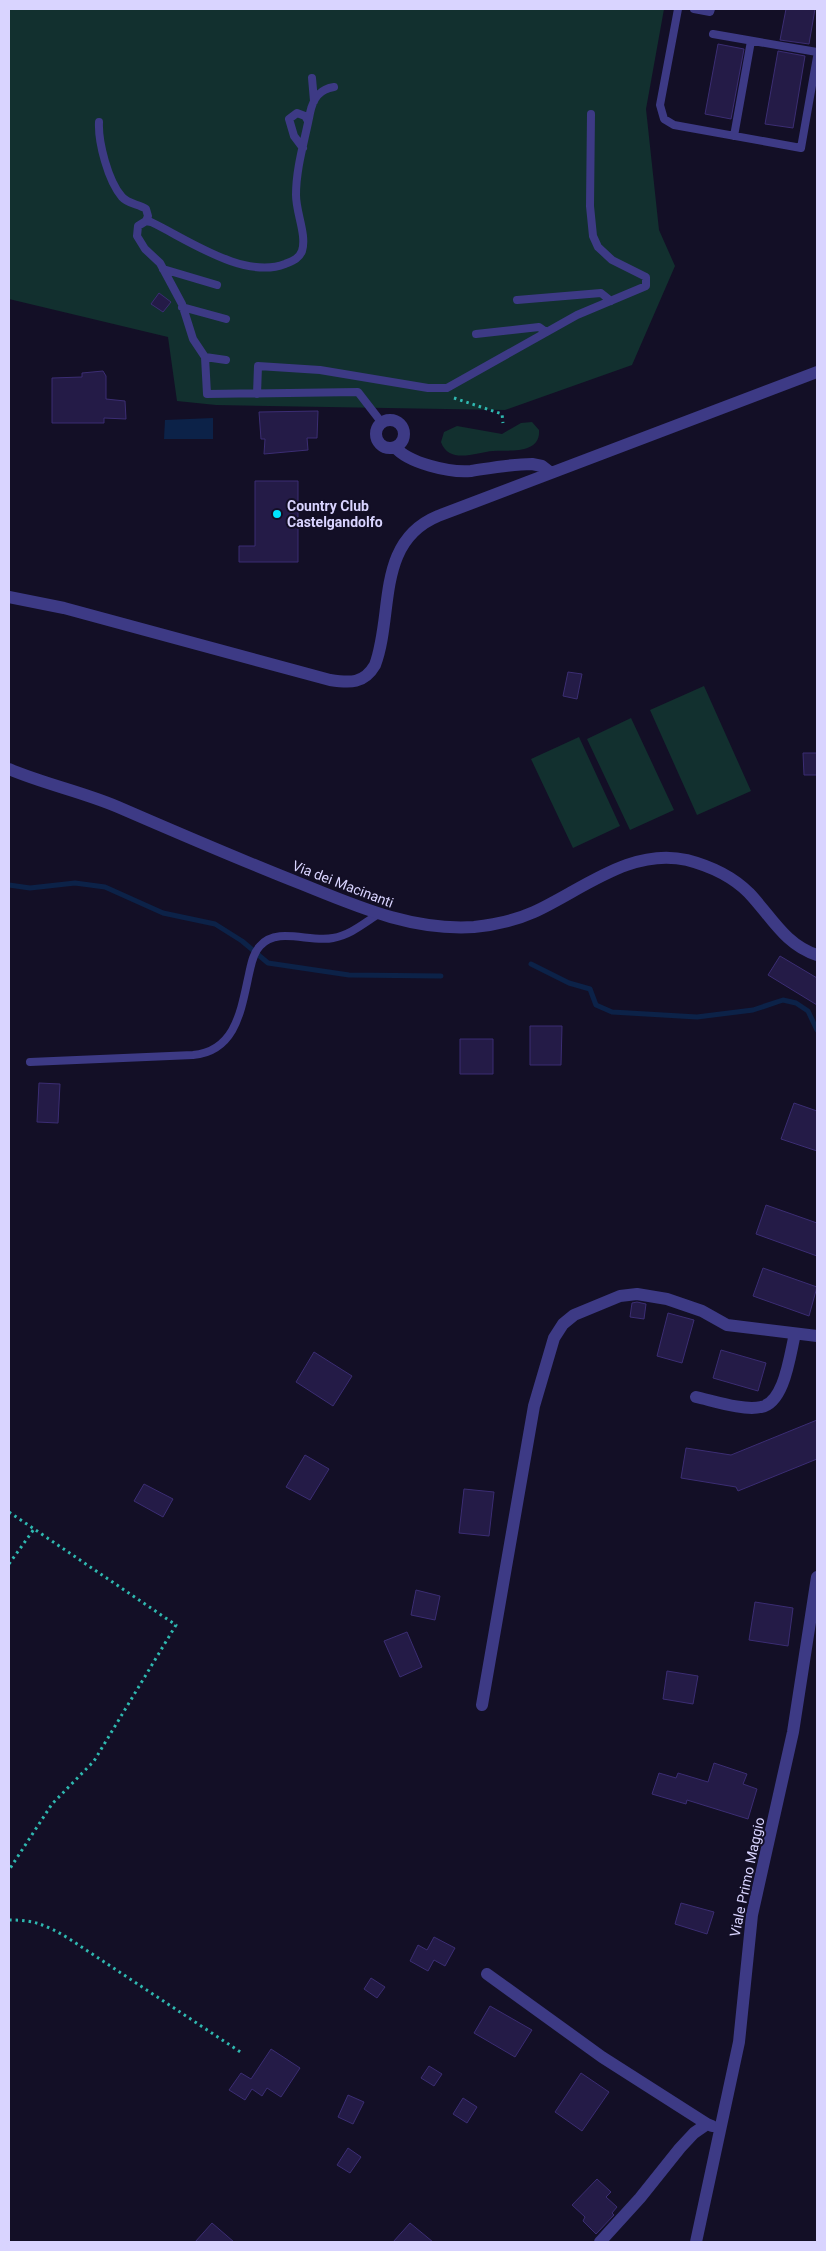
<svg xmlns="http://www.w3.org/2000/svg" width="826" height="2251" viewBox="0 0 826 2251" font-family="Roboto,sans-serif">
<rect width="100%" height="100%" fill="#130f26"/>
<!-- green -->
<path fill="#12302f" d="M9 9H664L646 109 659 230 675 266 632 365 505 410 216 405 177 401 168 337 9 299Z
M532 422 539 430C541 455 508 450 493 451 477 452 449 465 441 442L444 432 457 426 502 434 521 423Z
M704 686 751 791 697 815 650 710Z
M631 718 674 810 630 830 587 739Z
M579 737 620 826 573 848 531 759Z"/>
<!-- water -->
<path fill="#0c2248" d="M213 418V439H164L165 420Z"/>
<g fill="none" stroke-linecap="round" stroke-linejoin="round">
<!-- stream -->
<path stroke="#0c2248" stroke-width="5" d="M9 885 30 888 75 883 105 887 163 913 215 924 242 941 268 963 349 975 441 976
M531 964 569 983 590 989 596 1005 612 1012 697 1017 753 1010 783 1000 796 1003 808 1011 817 1030"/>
</g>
<!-- building -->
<path fill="#241b47" stroke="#3b2d73" d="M786 9H815L809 44 780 40Z
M718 44 744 49 731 119 705 114Z
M778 51 805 56 793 128 765 124Z
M159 293 171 302 163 312 151 304Z
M103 371 106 376V399L125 401 126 419 104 418V423H52V378L82 377V373Z
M318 411 317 438H307L308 450 264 454 265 439H261L259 412Z
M255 481H298V562H239V546H255Z
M568 672 582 674 577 699 563 696Z
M803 753H817V775H804Z
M780 956 817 978V1005L768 975Z
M530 1026H562L561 1065H530Z
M460 1039H493V1074H460Z
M39 1083 60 1084 58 1123 37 1122Z
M794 1103 817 1111V1151L781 1139Z
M766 1205 817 1223V1256L756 1234Z
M763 1268 817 1287 809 1316 753 1296Z
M637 1302 646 1304 644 1319 630 1317 632 1303Z
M668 1313 694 1320 682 1363 657 1356Z
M721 1350 766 1363 758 1391 713 1378Z
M314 1352 352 1376 333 1406 296 1382Z
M817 1420V1459L738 1491 736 1487 681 1478 686 1448 731 1455Z
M305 1455 329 1469 310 1500 286 1487Z
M144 1484 173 1499 163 1517 134 1501Z
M464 1489 494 1492 489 1536 459 1533Z
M416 1590 440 1596 435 1620 411 1615Z
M755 1602 793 1608 788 1646 749 1640Z
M407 1632 422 1667 400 1677 384 1641Z
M667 1671 698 1676 693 1704 663 1699Z
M714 1763 747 1774 743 1784 757 1789 748 1819 687 1800 686 1804 652 1794 659 1773 676 1778 678 1773 708 1782Z
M681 1903 714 1912 707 1934 675 1924Z
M434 1937 455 1948 445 1966 434 1960 428 1971 410 1961 418 1945 427 1950Z
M371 1978 385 1987 377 1998 364 1989Z
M490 2006 532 2030 515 2057 474 2033Z
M271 2049 300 2068 281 2097 267 2088 262 2096 252 2089 245 2100 229 2090 241 2073 251 2079Z
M429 2066 442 2074 434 2086 421 2078Z
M581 2073 609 2092 582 2131 555 2112Z
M348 2095 364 2102 353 2124 338 2117Z
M463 2098 477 2107 467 2123 453 2114Z
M348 2148 361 2157 350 2173 337 2165Z
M597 2179 611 2192 606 2197 617 2207 612 2213 614 2215 596 2234 583 2221 585 2217 572 2205Z
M212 2223 234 2242H195Z
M410 2223 433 2242H393Z"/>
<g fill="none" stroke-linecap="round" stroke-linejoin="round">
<!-- path -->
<path stroke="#2fb8b0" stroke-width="3" stroke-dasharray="2.5 4" stroke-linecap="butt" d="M454 398 502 414 503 423
M9 1512 176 1625 94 1761 52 1804 9 1870
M9 1564 34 1529
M9 1920C35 1920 46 1925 68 1938L242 2053"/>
<!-- lane -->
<path stroke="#3d3a85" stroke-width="8" d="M678 9 660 105 664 119 674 125 801 148 817 57
M694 9 710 12 711 9
M713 34 817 52
M312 78 314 101
M99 122C98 142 108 181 122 197 128 204 139 204 146 209L148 216 146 221
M734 136 751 41
M303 148 294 136 289 119 297 113 305 116 308 121
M163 269 217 285
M517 300 601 293 611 301
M182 307 226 319
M476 334 539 327 546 332
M205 357 207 394 358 392 382 423
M226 360 205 357 193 339 182 304 160 263 145 249 137 236 138 226 146 221 151 222C187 239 244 280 285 264 292 261 299 259 302 251 307 235 296 213 296 195 296 167 305 140 310 113 313 99 319 89 334 87
M257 394 258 366 320 370 428 388H447L577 315 646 286V277L612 260 598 247 593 236 590 206 591 114
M30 1062 193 1055C236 1051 241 1010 249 974 251 965 253 953 260 946 277 926 310 943 333 938 350 935 363 924 377 915"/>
<!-- street -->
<path stroke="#3d3a85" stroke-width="12" d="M376 434a14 14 0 1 1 28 0a14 14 0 1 1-28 0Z
M395 447C408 463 450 473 471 471 491 468 511 464 532 464L542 466 551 473
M9 597 64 608 330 680C350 683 364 684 375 665 394 614 375 542 438 516L817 372
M9 769C44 784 83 792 118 807 178 833 238 859 299 883 356 906 411 931 474 927 495 925 516 920 534 912 582 890 631 847 687 860 710 866 732 876 749 893 771 916 785 945 817 955
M696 1397C714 1401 744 1411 761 1407 785 1403 790 1353 795 1334
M482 1705 534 1406 554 1338 563 1324 574 1315 620 1296 637 1294 667 1299 702 1311 727 1325 817 1336
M487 1974 602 2057 707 2124
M600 2242 640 2198 680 2148 694 2133 707 2124 712 2126
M696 2242 739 2042 752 1915 793 1732 817 1577"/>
</g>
<!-- markers -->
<circle fill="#00e5ff" stroke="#130f26" stroke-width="2" cx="277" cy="514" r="5"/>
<g text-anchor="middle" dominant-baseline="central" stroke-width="4" stroke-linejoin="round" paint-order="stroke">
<!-- poi labels -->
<g font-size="14" font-weight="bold" fill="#d9d4ff" stroke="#130f26" text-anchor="start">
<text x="287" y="506">Country Club<tspan x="287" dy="16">Castelgandolfo</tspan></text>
</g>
<!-- street labels -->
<g font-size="14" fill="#d9d4ff" stroke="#130f26">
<text transform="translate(343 884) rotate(21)">Via dei Macinanti</text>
<text transform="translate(747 1877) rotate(-78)">Viale Primo Maggio</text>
</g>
</g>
<!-- border -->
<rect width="826" height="2251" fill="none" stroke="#d9d4ff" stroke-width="20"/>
</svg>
